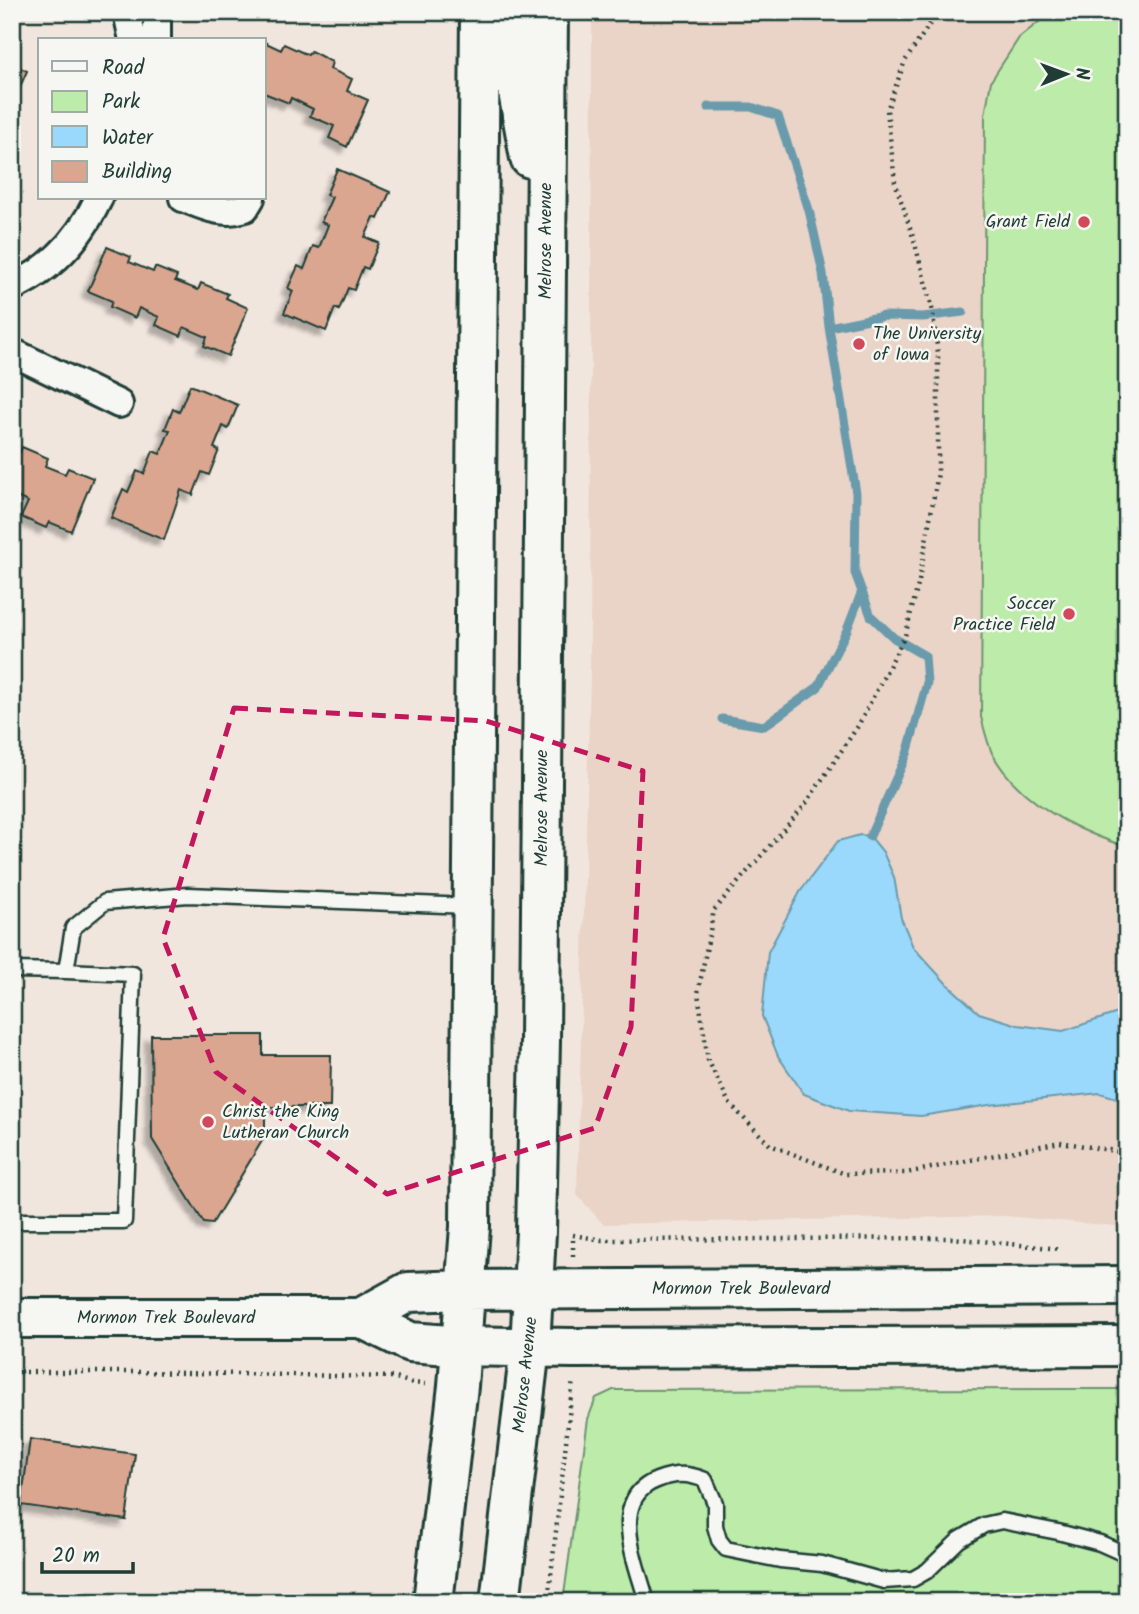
<svg xmlns="http://www.w3.org/2000/svg" width="1139" height="1614" viewBox="0 0 1139 1614" font-family="Kalam,sans-serif">
<defs>
<filter id="shadow"><feDropShadow dx="-6" dy="6" stdDeviation="2" flood-color="#0004"/></filter>
</defs>
<rect width="100%" height="100%" fill="#f1e6de"/>
<filter id="ink" filterUnits="userSpaceOnUse"><feTurbulence type="fractalNoise" baseFrequency=".0143" numOctaves="2"/><feDisplacementMap in="SourceGraphic" scale="14" xChannelSelector="R" yChannelSelector="G"/><feConvolveMatrix kernelMatrix="1 2 1 2 8 2 1 2 1" color-interpolation-filters="sRGB"/></filter>
<g filter="url(#ink)">
<!-- built -->
<path fill="#ead3c7" d="M592 12H1127V1227L1004 1216 603 1224 577 1195 590 676Z"/>
<!-- green -->
<path fill="#bcebaa" stroke="#6e946f" stroke-width="2" d="M1051 12H1127V847C1077 831 1018 802 992 753 987 742 984 728 981 717L985 115 991 81 1019 38Z
M1127 1389V1602H563L588 1419 596 1398 613 1390Z"/>
<!-- water -->
<path fill="#9ad9fc" stroke="#699bac" stroke-width="2" d="M860 835 870 836 883 852 894 877 901 918 913 947 946 983 979 1013 1018 1025 1063 1031 1127 1010V1101L1100 1093 989 1105 921 1116 849 1111 804 1094 778 1056 762 1016 768 952 800 892 838 841Z"/>
<g fill="none" stroke-linecap="round" stroke-linejoin="round">
<!-- stream -->
<path stroke="#699bac" stroke-width="9" d="M708 107H751L778 116 809 210 823 273 829 327 856 493 855 573 871 616 894 638 925 656 927 683 907 754 870 836
M829 327 884 316 923 317 963 312
M722 719 764 726 818 687 847 630 862 591"/>
</g>
<!-- building -->
<path fill="#dba690" stroke="#1f3d34" stroke-width="2" filter="url(#shadow)" d="M264 42 281 50 284 44 308 55 311 51 332 62 330 69 352 79 347 91 368 100 347 147 329 138 334 126 310 116 313 109 291 98 289 103 264 93Z
M12 64 27 71 16 96 12 94Z
M337 169 390 192 378 219 374 217 365 237 379 243 368 269 363 267 354 290 348 288 339 310 335 308 326 331 284 313 293 291 288 288 298 266 304 269 313 246 319 248 328 225 321 222 332 197 326 195Z
M107 247 131 257 129 262 153 272 155 267 177 276 175 281 198 290 201 283 228 294 226 298 248 308 228 356 204 346 207 337 184 327 181 336 156 325 159 317 139 308 135 318 110 307 112 301 88 291Z
M190 385 238 405 228 429 223 426 214 448 219 450 209 475 202 472 193 495 181 490 164 540 111 518 123 489 128 492 137 471 144 474 153 451 160 454 170 430 165 429 173 409 179 412Z
M22 447 48 458 45 466 65 474 68 468 93 478 71 531 49 522 46 528 21 517 28 502 12 495V448L20 452Z
M151 1035H263V1055H331L330 1107H265V1136L212 1224 204 1223 152 1139Z
M30 1439 135 1454 126 1520 21 1505Z"/>
<g fill="none" stroke-linecap="round" stroke-linejoin="round">
<!-- lane casing -->
<g stroke="#1f3d34" stroke-width="19">
<path id="lane" d="M12 970 66 971 73 928 105 902 188 895 470 906
M12 1221H124L133 974 66 971
M647 1602C637 1564 607 1499 657 1480 675 1473 688 1473 705 1480L715 1503V1526L719 1540 726 1549 780 1560 822 1564 884 1581 913 1579 927 1571 959 1540 984 1525 1002 1521 1058 1532 1100 1543 1127 1555"/>
</g>
<!-- street casing -->
<g stroke="#1f3d34" stroke-width="32">
<path id="street" d="M127 12 133 40
M157 40V12
M183 198C204 206 223 216 245 208L251 198
M12 287C53 269 80 238 99 198
M12 352 119 404"/>
</g>
<!-- secondary casing -->
<g stroke="#1f3d34" stroke-width="44">
<path id="secondary" d="M513 12 515 75 530 158
M12 1318H361L410 1342 462 1346 573 1348 1127 1346
M361 1318 408 1292 465 1290 1127 1286
M433 1602 458 1386 470 1227 480 12
M500 1602 530 1348 536 1232 540 1041 548 12"/>
</g>
<!-- path -->
<path stroke="#1f3d34" stroke-width="4.5" stroke-dasharray="2 5" stroke-linecap="butt" d="M938 12 905 61 887 110 895 182 914 240 932 308 938 353V473L919 581 905 636 858 726 805 805 714 910 698 993 708 1060 729 1103 770 1145 845 1174 906 1173 1060 1142 1127 1153
M573 1256V1235L602 1240 952 1238 1060 1249
M12 1372H135L393 1377 412 1383 425 1384
M548 1602 573 1380"/>
<!-- lane -->
<use href="#lane" stroke="#f6f6f2" stroke-width="14"/>
<!-- street -->
<use href="#street" stroke="#f6f6f2" stroke-width="26"/>
<!-- secondary -->
<use href="#secondary" stroke="#f6f6f2" stroke-width="38"/>
</g>
</g>
<!-- marked area -->
<path fill="none" stroke="#c2185b" stroke-width="5" stroke-dasharray="14 9" stroke-linejoin="round" d="M234 708 486 721 643 771 631 1027 595 1128 387 1194 216 1072 163 938Z"/>
<!-- markers -->
<g fill="#d1495b" stroke="#f6f6f2" stroke-width="2.5">
<circle cx="1084" cy="222" r="7"/>
<circle cx="859" cy="344" r="7"/>
<circle cx="1069" cy="614" r="7"/>
<circle cx="208" cy="1122" r="7"/>
</g>
<g text-anchor="middle" dominant-baseline="central" stroke-width="5" stroke-linejoin="round" paint-order="stroke">
<!-- poi labels -->
<g font-size="18" fill="#1f3d34" stroke="#f6f6f2" text-anchor="end">
<text x="1070" y="222">Grant Field</text>
<text x="873" y="334" text-anchor="start">The University<tspan x="873" dy="21">of Iowa</tspan></text>
<text x="1055" y="604">Soccer<tspan x="1055" dy="21">Practice Field</tspan></text>
<text x="222" y="1112" text-anchor="start">Christ the King<tspan x="222" dy="21">Lutheran Church</tspan></text>
</g>
<!-- street labels -->
<g font-size="18" fill="#1f3d34" stroke="#f6f6f2">
<text transform="translate(546 241) rotate(-90)">Melrose Avenue</text>
<text transform="translate(542 808) rotate(-90)">Melrose Avenue</text>
<text x="741" y="1289">Mormon Trek Boulevard</text>
<text x="166" y="1318">Mormon Trek Boulevard</text>
<text transform="translate(526 1375) rotate(-84)">Melrose Avenue</text>
</g>
</g>
<!-- margin -->
<rect width="1139" height="1614" fill="none" stroke="#f6f6f2" stroke-width="42"/>
<rect x="21" y="21" width="1097" height="1572" fill="none" stroke="#1f3d34" stroke-width="2.5" filter="url(#ink)"/>
<!-- legend -->
<rect x="38" y="38" width="228" height="161" fill="#f6f6f2" stroke="#a0aca6" stroke-width="2"/>
<rect x="52" y="61" width="35" height="10" fill="#f6f6f2" stroke="#a0aca6" stroke-width="2"/>
<text x="102" y="74" font-size="21" fill="#1f3d34">Road</text>
<rect x="52" y="91" width="35" height="21" fill="#bcebaa" stroke="#a0aca6" stroke-width="2"/>
<text x="102" y="108" font-size="21" fill="#1f3d34">Park</text>
<rect x="52" y="126" width="35" height="21" fill="#9ad9fc" stroke="#a0aca6" stroke-width="2"/>
<text x="102" y="144" font-size="21" fill="#1f3d34">Water</text>
<rect x="52" y="161" width="35" height="21" fill="#dba690" stroke="#a0aca6" stroke-width="2"/>
<text x="102" y="178" font-size="21" fill="#1f3d34">Building</text>
<!-- north arrow -->
<g transform="translate(1066 74) rotate(89)" stroke="#f6f6f2" stroke-width="5" paint-order="stroke">
<path d="M0-5L12 26L0 18L-12 26Z" fill="#1f3d34"/>
<text y="-10" font-size="19" font-weight="bold" text-anchor="middle" fill="#1f3d34">N</text>
</g>
<!-- scale -->
<path d="M42 1562v10h91v-10" fill="none" stroke="#1f3d34" stroke-width="3.5"/>
<text x="52" y="1562" font-size="21" fill="#1f3d34" stroke="#f6f6f2" stroke-width="5" paint-order="stroke">20 m</text>
</svg>
